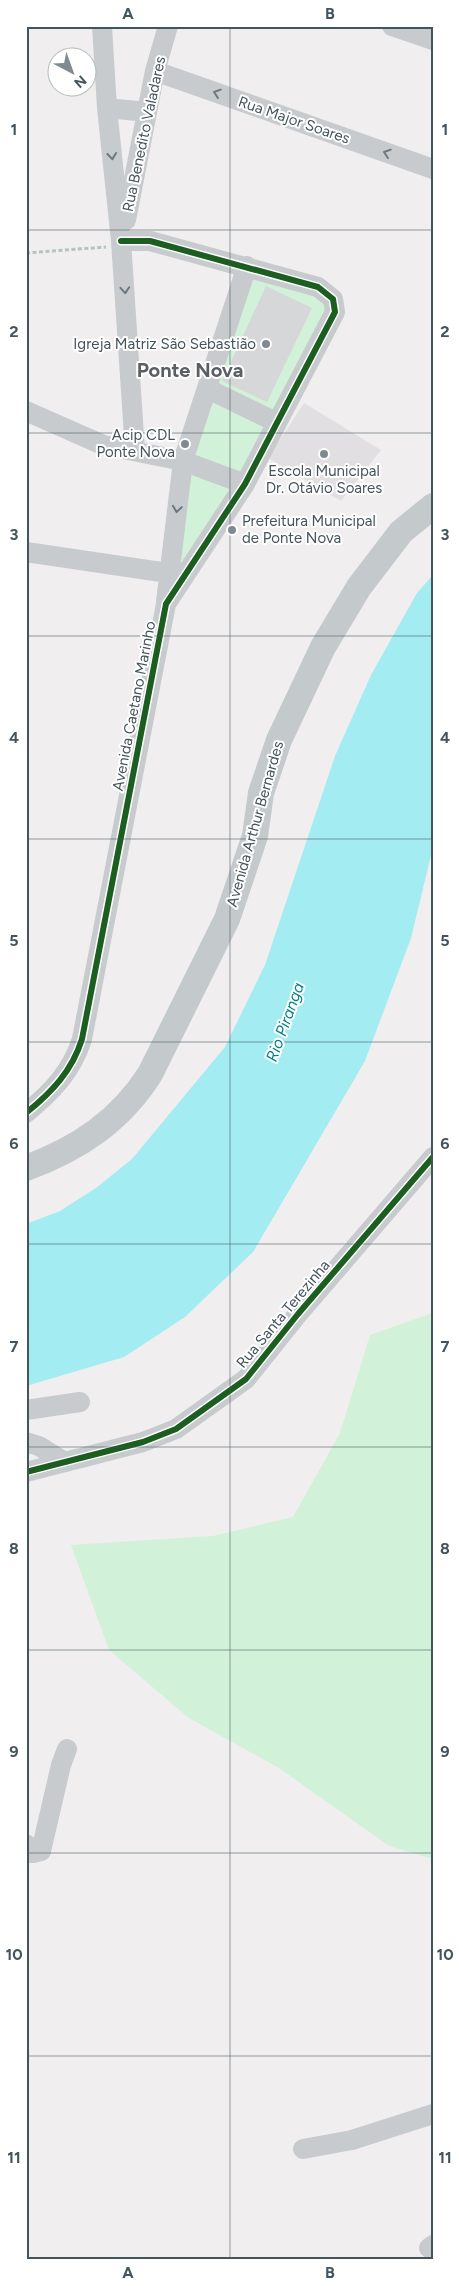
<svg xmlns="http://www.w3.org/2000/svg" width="459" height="2286" viewBox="0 0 459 2286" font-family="Figtree,sans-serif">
<rect width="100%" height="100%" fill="#f0eeef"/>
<!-- education -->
<path fill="#e1dfe1" d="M304 403 381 450 341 501 268 458Z"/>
<!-- green -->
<path fill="#d1f1d8" d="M247 266 327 293 333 316 166 604 175 518Z
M433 1313V1859L389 1846 279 1768 189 1718 109 1650 71 1545 213 1536 293 1517 340 1433 370 1335Z"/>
<!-- water -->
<path fill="#a2ecf2" d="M433 575V847L411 938 365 1061 253 1252 185 1317 124 1357 26 1386V1224L60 1211 96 1188 132 1159 225 1047 265 965 335 756 371 675 417 593Z"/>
<!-- building -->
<path fill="#d6d7d9" d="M266 286 312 308 267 402 222 381Z"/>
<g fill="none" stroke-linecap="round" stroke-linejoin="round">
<!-- path -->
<path stroke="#b5c4bd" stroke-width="3" stroke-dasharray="4 2.5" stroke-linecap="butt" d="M26 253 106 247"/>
<!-- minor -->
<path stroke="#c7cbce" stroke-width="20" d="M102 26 107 108 121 241 135 451
M392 26 433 40
M155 71 433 169
M107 108 147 112
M126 220 155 71 168 26
M208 389 276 422
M26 411 103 445 183 461 245 484
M26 552 168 573
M166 602 183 461 247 266
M26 1113C52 1092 72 1071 82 1039L166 604 245 484 335 312 333 299 318 287 150 241H121
M26 1410 80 1402
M26 1442 39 1446 63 1461
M26 1472 143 1442 176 1429 246 1379 298 1314 433 1157
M26 1844 33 1853 41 1851 61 1765 67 1749
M303 2149 352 2140 433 2114
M429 2248 433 2245"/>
<!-- major -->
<path stroke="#c4c9cc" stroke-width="26" d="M26 1168C78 1149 120 1121 150 1074L227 919 255 836 261 793 279 740 323 647 359 587 401 532 433 506"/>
<!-- cycleway casing -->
<g stroke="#fff" stroke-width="9">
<path id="cycleway" d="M26 1113C52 1092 72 1071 82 1039L166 604 245 484 335 312 333 299 318 287 150 241H121
M26 1472 143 1442 176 1429 246 1379 298 1314 433 1157"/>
</g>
<!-- cycleway -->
<use href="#cycleway" stroke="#1b5e20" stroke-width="6"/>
</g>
<!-- one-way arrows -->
<defs><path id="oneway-chevron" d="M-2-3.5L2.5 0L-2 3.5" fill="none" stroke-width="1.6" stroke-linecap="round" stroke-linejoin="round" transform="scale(1.25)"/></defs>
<g stroke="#6b787f">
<use href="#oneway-chevron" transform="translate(217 93) rotate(-161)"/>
<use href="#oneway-chevron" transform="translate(387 153) rotate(-161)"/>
<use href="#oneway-chevron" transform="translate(112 156) rotate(84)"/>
<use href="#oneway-chevron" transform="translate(125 290) rotate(86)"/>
<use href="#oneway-chevron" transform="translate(177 509) rotate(98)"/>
</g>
<!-- grid -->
<path fill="none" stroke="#44545d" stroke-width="1" stroke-opacity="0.55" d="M230 26V2260M26 230H433M26 433H433M26 636H433M26 839H433M26 1042H433M26 1244H433M26 1447H433M26 1650H433M26 1853H433M26 2056H433"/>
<!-- markers -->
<g fill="#808a90" stroke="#fff" stroke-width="2">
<circle cx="266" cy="344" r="5"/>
<circle cx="185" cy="444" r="5"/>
<circle cx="324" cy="454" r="5"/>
<circle cx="232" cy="530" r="5"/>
</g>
<g text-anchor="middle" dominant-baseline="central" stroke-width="4" stroke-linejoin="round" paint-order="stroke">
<!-- street labels -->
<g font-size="15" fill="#44545d" stroke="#fff">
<text transform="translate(294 120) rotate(19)">Rua Major Soares</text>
<text transform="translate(144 134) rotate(-78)">Rua Benedito Valadares</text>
<text transform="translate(134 706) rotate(-79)">Avenida Caetano Marinho</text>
<text transform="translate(255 824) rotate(-74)">Avenida Arthur Bernardes</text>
<text transform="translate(283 1314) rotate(-50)">Rua Santa Terezinha</text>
</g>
<!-- poi labels -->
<g font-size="15" fill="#44545d" stroke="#fff" text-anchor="end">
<text x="256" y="344">Igreja Matriz São Sebastião</text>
<text x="175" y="435">Acip CDL<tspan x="175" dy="17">Ponte Nova</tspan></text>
<text x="324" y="471" text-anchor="middle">Escola Municipal<tspan x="324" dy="17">Dr. Otávio Soares</tspan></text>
<text x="242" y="521" text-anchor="start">Prefeitura Municipal<tspan x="242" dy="17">de Ponte Nova</tspan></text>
</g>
<!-- water labels -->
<g font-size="16" font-style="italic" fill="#04828b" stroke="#fff">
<text transform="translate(285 1022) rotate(-70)">Rio Piranga</text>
</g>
<!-- district labels -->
<g font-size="20" font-weight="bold" fill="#5a5f63" stroke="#fff">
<text x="190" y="370">Ponte Nova</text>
</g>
</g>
<!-- border -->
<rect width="459" height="2286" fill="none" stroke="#ffffff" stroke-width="55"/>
<!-- north arrow -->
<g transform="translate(72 72) rotate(139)"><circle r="24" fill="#ffffff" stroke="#b4bbbe"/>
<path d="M0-4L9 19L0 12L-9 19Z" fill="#808a90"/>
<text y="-8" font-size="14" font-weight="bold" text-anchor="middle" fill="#44545d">N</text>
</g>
<rect x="28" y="28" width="404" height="2230" fill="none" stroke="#44545d" stroke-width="2"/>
<g font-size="16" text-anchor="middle" font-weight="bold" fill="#44545d">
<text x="128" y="19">A</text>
<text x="330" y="19">B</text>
<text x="14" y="135">1</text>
<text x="445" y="135">1</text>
<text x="14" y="337">2</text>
<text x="445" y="337">2</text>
<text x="14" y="540">3</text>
<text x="445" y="540">3</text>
<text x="14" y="743">4</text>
<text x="445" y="743">4</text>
<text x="14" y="946">5</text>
<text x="445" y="946">5</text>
<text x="14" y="1149">6</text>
<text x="445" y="1149">6</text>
<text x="14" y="1352">7</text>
<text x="445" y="1352">7</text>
<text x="14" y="1554">8</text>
<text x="445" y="1554">8</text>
<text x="14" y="1757">9</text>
<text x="445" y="1757">9</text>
<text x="14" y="1960">10</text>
<text x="445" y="1960">10</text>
<text x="14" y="2163">11</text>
<text x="445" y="2163">11</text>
<text x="128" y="2278">A</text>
<text x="330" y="2278">B</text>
</g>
</svg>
